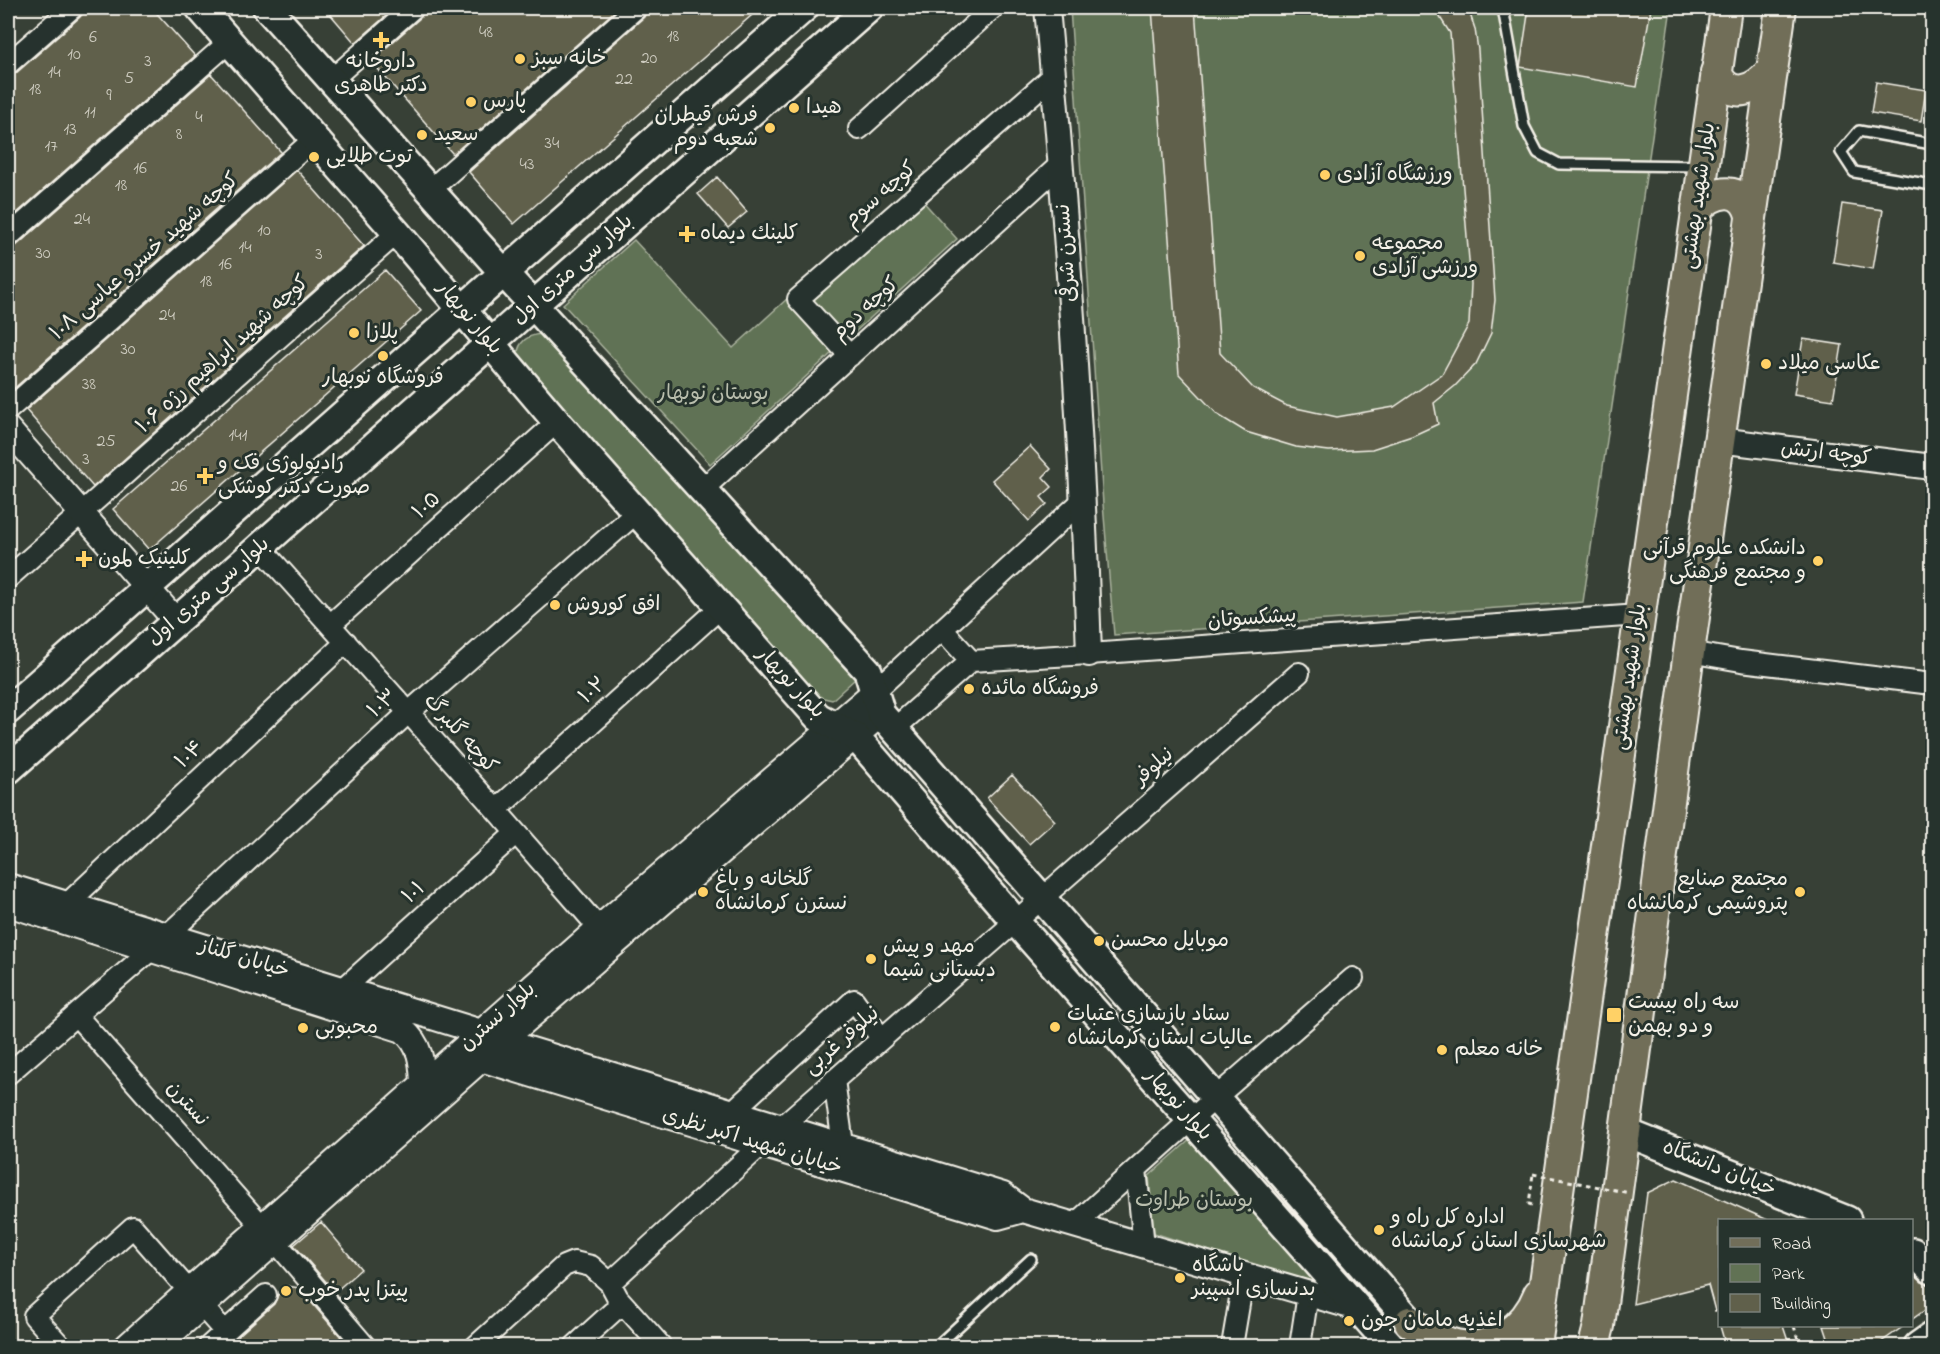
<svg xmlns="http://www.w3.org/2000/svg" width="1940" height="1354" viewBox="0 0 1940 1354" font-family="'Indie Flower','Playpen Sans Arabic',sans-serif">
<rect width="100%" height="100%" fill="#374036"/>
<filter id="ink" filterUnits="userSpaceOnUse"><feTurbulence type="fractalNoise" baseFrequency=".0167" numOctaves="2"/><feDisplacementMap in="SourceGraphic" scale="12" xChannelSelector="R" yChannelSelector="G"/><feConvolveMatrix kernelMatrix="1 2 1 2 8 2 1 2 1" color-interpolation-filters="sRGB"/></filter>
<g filter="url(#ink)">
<!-- green -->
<path fill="#617254" stroke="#aab29e" stroke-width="1.5" d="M1070 8H1671L1583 602 1114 635 1103 504Z
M910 187 957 239 710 464 563 304 634 240 733 348Z
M542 334 854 667 855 679 832 700 820 697 519 366C514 347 523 335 542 334Z
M1193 1137 1317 1279 1314 1282H1307L1154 1233 1149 1176Z"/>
<!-- building -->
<path fill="#60604b" stroke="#f4f1e8" stroke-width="1.5" d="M87 8H152L195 56 8 221V77L16 73 80 17Z
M325 8H395L355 43Z
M425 8H618L453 154 371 61 421 17Z
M648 8H760L514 224 469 172 644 17Z
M1152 8H1195L1220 353 1253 388 1287 406 1337 417 1394 407 1442 374 1469 324 1471 284 1450 33 1434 8H1468L1475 29 1478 50 1495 300 1491 333 1476 364 1455 386 1434 403 1438 424 1412 436 1372 449 1329 451 1296 447 1246 432 1218 415 1179 374Z
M1529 8H1651L1637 87 1520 67Z
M211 74 281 152 10 392 8 389V249L16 246Z
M1876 82 1926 90 1921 121 1871 113Z
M297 170 364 246 93 487 26 410Z
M717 177 747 212 728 228 698 194Z
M1842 204 1883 210 1873 269 1833 262Z
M385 270 421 311 149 550 113 509Z
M1803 339 1842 345 1833 400 1794 394Z
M1030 446 1051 469 1043 477 1052 487 1041 497 1047 504 1029 521 992 480Z
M1012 775 1055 821 1029 844 987 798Z
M1676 1179 1770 1221H1719V1310L1715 1311 1708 1285 1633 1304 1647 1193Z
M321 1222 361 1269 335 1292 294 1245Z
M1911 1272 1922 1282 1932 1285V1305L1911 1320Z
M287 1286 299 1288 341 1337 331 1347H248L238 1336 274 1304 278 1295Z
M1720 1326H1783L1790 1347H1726Z
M1824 1326H1904L1874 1347H1831Z"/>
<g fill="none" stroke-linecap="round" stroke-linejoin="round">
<!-- service casing -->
<g stroke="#f4f1e8" stroke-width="14">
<path id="service" d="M1503 8 1524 126 1538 153 1559 164 1700 166
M1932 144 1859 131 1841 152 1854 172 1932 185
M937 1346 1031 1259"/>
</g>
<!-- minor casing -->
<g stroke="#f4f1e8" stroke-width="24">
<path id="minor" d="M8 64 72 8
M331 80 413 8
M859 129 993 8
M430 190 636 8
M8 237 229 42
M850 356 798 299 1053 76
M8 410 313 140
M703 489 1061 164
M260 547 496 810 599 928
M8 578 397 233
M330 625 557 422
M943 630 971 661
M1689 652 1741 661 1932 684
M874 692 1084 499
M894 729 971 661 1089 654 1639 615
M496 810 721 607
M67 904 346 642
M343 989 516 833
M76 1015 275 1241 365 1346
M8 1074 151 950 408 713 637 512
M834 1080 845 1159
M723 1120 854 1000 881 1038
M1136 1169 1144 1246
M1074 1225 1215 1098 1353 978
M610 1283 781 1127 1299 673
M618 1298 661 1346
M202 1306 225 1332
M61 1346 34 1316 133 1227 189 1291
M209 1346 266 1295
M476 1346 564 1266 574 1262 591 1266 610 1283 618 1298 617 1308 575 1346
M1232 1346 1244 1275
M1300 1346 1308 1294"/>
</g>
<!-- tertiary casing -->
<g stroke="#f4f1e8" stroke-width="28">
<path id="tertiary" d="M1047 8C1067 223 1082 438 1089 654
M8 429 176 621
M1719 440 1932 467
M8 886 481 1032
M8 904 403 1030C421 1045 422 1062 423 1083
M502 1041 1003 1195 1023 1210 1357 1308
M481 1059 998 1217 1023 1210
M127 1346 599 928 874 692
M157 1346 502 1041 881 714"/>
</g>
<!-- secondary casing -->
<g stroke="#f4f1e8" stroke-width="32">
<path id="secondary" d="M200 8 397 233 557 422 818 717 856 737 1014 920 1391 1346
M267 8 503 272 868 671 881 714 1424 1337
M8 710 804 8
M8 770 869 8
M1625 1132 1847 1220
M1913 1252 1932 1270
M1918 1346 1932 1336"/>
</g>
<!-- primary casing -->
<g stroke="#f4f1e8" stroke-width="34">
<path id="primary" d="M1716 72C1728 102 1757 91 1772 70
M1697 209C1715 189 1743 185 1751 215
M1410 1322C1424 1331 1439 1341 1456 1345 1493 1353 1526 1327 1539 1294
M1536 1346 1726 8
M1594 1346 1599 1326 1689 652 1781 8"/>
</g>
<!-- path -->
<path stroke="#f4f1e8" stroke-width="3" stroke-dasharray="4.5 4.5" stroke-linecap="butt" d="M1532 1205 1529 1204 1533 1174
M1794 1326 1800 1346"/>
<!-- service -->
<use href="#service" stroke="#26332d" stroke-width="9"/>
<!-- minor -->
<use href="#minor" stroke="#26332d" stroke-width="20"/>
<!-- tertiary -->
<use href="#tertiary" stroke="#26332d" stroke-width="24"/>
<!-- secondary -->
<use href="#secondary" stroke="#26332d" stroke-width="27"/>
<!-- primary -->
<use href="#primary" stroke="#716e59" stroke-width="30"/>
<!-- path-bridge -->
<path stroke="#f4f1e8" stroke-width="3" stroke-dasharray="4.5 4.5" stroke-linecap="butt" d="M1533 1174 1630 1193"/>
</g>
</g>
<!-- markers -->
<g fill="#ffd166" stroke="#26332d" stroke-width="2">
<path d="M378 31h6v6h6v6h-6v6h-6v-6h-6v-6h6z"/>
<circle cx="520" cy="59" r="6"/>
<circle cx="471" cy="102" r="6"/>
<circle cx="794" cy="108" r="6"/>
<circle cx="770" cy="128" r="6"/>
<circle cx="422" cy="135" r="6"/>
<circle cx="314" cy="157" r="6"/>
<circle cx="1325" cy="175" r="6"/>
<path d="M684 225h6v6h6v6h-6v6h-6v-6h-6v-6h6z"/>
<circle cx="1360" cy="256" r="6"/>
<circle cx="354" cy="333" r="6"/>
<circle cx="383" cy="356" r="6"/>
<circle cx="1766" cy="364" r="6"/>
<path d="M202 467h6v6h6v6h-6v6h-6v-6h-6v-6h6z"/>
<path d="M81 550h6v6h6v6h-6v6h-6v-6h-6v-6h6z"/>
<circle cx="1818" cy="561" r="6"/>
<circle cx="555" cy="605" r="6"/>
<circle cx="969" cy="689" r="6"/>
<circle cx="703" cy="892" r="6"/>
<circle cx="1800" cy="892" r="6"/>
<circle cx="1099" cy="941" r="6"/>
<circle cx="871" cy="959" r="6"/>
<rect x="1606" y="1007" width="16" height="16" rx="3"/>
<circle cx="1055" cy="1027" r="6"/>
<circle cx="303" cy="1028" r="6"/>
<circle cx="1442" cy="1050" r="6"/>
<circle cx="1379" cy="1230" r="6"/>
<circle cx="1180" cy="1278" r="6"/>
<circle cx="286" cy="1291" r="6"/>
<circle cx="1349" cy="1321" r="6"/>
</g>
<g text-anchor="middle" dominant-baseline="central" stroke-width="6" stroke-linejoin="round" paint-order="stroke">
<!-- number labels -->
<g font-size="18" fill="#cfcdc1">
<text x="486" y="33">48</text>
<text x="673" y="37">18</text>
<text x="93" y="38">6</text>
<text x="74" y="55">10</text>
<text x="649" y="59">20</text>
<text x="148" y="62">3</text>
<text x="54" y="73">14</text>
<text x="129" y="79">5</text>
<text x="624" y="80">22</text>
<text x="35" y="90">18</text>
<text x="109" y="96">9</text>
<text x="90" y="113">11</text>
<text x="199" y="118">4</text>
<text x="70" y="130">13</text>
<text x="179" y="135">8</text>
<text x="552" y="144">34</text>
<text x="51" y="147">17</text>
<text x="527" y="165">43</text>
<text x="140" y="169">16</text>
<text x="121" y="186">18</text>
<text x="82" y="220">24</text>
<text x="264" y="231">10</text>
<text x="245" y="248">14</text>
<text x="43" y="254">30</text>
<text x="319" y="255">3</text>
<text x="225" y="265">16</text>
<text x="206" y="282">18</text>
<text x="167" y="316">24</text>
<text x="128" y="350">30</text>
<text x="89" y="385">38</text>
<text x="238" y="436">141</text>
<text x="106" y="442">25</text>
<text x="86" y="460">3</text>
<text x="179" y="487">26</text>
</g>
<!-- poi labels -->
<g font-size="21" fill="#f4f1e8" stroke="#26332d" text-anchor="start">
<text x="532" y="59">خانه سبز</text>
<text x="381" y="62" text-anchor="middle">داروخانه<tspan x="381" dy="24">دکتر طاهری</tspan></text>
<text x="483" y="102">پارس</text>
<text x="806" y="108">هیدا</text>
<text x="758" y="116" text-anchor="end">فرش قیطران<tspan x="758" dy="24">شعبه دوم</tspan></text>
<text x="434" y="135">سعید</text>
<text x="326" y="157">توت طلایی</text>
<text x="1337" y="175">ورزشگاه آزادی</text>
<text x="700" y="234">كلينك ديماه</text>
<text x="1372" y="244">مجموعه<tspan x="1372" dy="24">ورزشی آزادی</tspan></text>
<text x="366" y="333">پلازا</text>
<text x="1778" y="364">عکاسی میلاد</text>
<text x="383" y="378" text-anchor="middle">فروشگاه نوبهار</text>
<text x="218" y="464">رادیولوژی فک و<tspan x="218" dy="24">صورت دکتر کوشکی</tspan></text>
<text x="1806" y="549" text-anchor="end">دانشکده علوم قرآنی<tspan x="1806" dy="24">و مجتمع فرهنگی</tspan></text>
<text x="98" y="559">کلینیک لمون</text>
<text x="567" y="605">افق کوروش</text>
<text x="981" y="689">فروشگاه مائده</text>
<text x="715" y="880">گلخانه و باغ<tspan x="715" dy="24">نسترن کرمانشاه</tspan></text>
<text x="1788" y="880" text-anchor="end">مجتمع صنایع<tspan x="1788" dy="24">پتروشیمی کرمانشاه</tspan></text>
<text x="1111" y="941">موبایل محسن</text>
<text x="883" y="947">مهد و پیش<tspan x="883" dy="24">دبستانی شیما</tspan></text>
<text x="1628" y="1003">سه راه بیست<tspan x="1628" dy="24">و دو بهمن</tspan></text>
<text x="1067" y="1015">ستاد بازسازی عتبات<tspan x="1067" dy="24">عالیات استان کرمانشاه</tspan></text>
<text x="315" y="1028">محبوبی</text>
<text x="1454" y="1050">خانه معلم</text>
<text x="1391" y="1218">اداره کل راه و<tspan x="1391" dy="24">شهرسازی استان کرمانشاه</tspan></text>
<text x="1192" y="1266">باشگاه<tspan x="1192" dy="24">بدنسازی اسپینر</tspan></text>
<text x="298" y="1291">پیتزا پدر خوب</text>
<text x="1361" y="1321">اغذیه مامان جون</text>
</g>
<!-- street labels -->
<g font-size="21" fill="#f4f1e8" stroke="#26332d">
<text transform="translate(881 195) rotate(-41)">کوچه سوم</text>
<text transform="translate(1699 196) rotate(-82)">بلوار شهید بهشتی</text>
<text transform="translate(1067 253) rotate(-94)">نسترن شرقی</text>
<text transform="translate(145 257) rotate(-41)">کوچه شهید خسرو عباسی ۱۰۸</text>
<text transform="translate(573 270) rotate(-42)">بلوار سی متری اول</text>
<text transform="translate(866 309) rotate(-42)">کوچه دوم</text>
<text transform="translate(469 318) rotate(50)">بلوار نوبهار</text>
<text transform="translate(223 355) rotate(-42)">کوچه شهید ابراهیم رژه ۱۰۶</text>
<text transform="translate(1826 454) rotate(7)">کوچه ارتش</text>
<text transform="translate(427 506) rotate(-42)">۱۰۵</text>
<text transform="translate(209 592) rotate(-41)">بلوار سی متری اول</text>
<text transform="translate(1252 619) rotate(-4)">پیشکسوتان</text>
<text transform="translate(1630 677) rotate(-82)">بلوار شهید بهشتی</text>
<text transform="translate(790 683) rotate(47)">بلوار نوبهار</text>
<text transform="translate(593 691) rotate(-42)">۱۰۲</text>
<text transform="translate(383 704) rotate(-42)">۱۰۳</text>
<text transform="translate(460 734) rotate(48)">کوچه گلبرگ</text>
<text transform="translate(190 755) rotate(-43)">۱۰۴</text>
<text transform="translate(1154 767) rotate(-41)">نیلوفر</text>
<text transform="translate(414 893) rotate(-42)">۱۰۱</text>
<text transform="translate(244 959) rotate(17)">خیابان گلناز</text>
<text transform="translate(498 1017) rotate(-41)">بلوار نسترن</text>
<text transform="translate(842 1041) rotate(-41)">نیلوفر غربی</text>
<text transform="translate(187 1104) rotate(49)">نسترن</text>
<text transform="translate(1178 1105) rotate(48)">بلوار نوبهار</text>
<text transform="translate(752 1142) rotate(17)">خیابان شهید اکبر نظری</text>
<text transform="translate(1719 1169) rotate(22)">خیابان دانشگاه</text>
</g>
<!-- park labels -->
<g font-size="21" fill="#b9bead" stroke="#26332d">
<text x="713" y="394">بوستان نوبهار</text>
<text x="1194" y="1201">بوستان طراوت</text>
</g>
</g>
<!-- margin -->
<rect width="1940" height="1354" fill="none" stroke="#26332d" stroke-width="30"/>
<rect x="15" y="15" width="1910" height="1324" fill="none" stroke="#f4f1e8" stroke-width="2" filter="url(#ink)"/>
<!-- legend -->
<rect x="1718" y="1219" width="195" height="108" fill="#26332d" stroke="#787f78" stroke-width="1.5"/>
<rect x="1730" y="1238" width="30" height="9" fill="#716e59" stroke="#787f78" stroke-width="1.5"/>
<text x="1772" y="1249" font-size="18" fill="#f4f1e8">Road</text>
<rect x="1730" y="1264" width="30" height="18" fill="#617254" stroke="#787f78" stroke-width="1.5"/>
<text x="1772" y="1279" font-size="18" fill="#f4f1e8">Park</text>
<rect x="1730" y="1294" width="30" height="18" fill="#60604b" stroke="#787f78" stroke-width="1.5"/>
<text x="1772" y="1309" font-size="18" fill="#f4f1e8">Building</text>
</svg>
